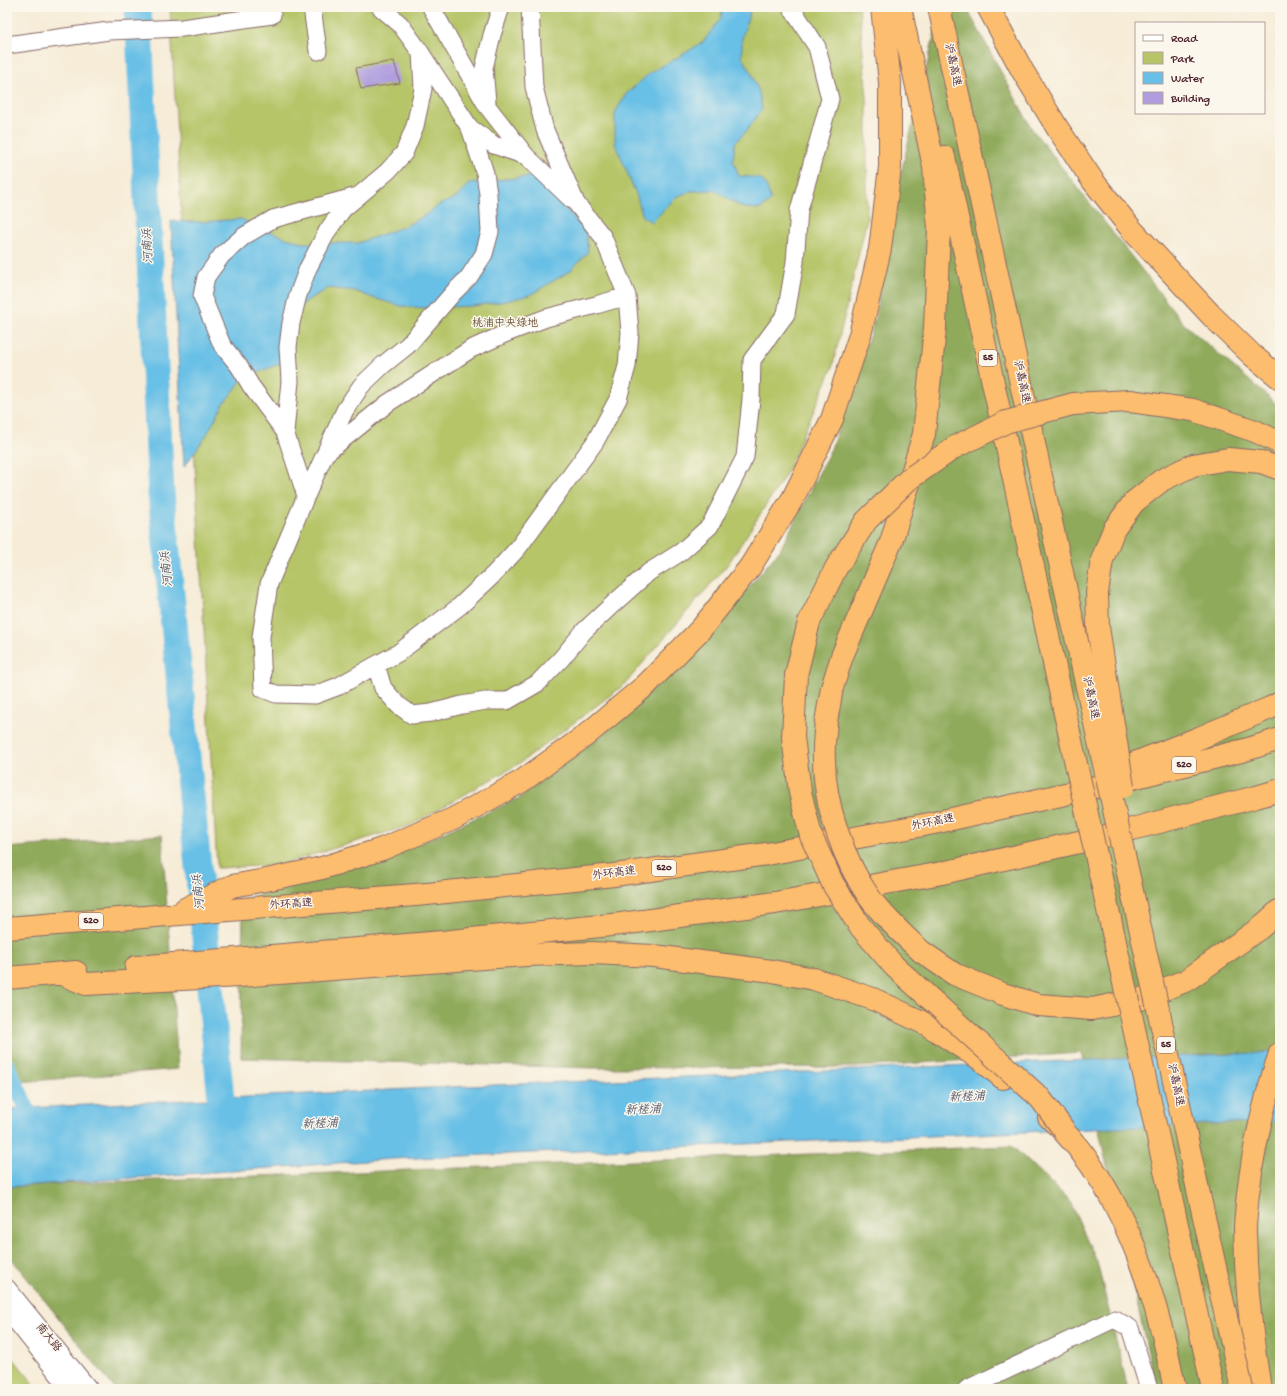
<svg xmlns="http://www.w3.org/2000/svg" width="1287" height="1396" viewBox="0 0 1287 1396" font-family="'Gochi Hand','LXGW WenKai TC',sans-serif">
<rect width="100%" height="100%" fill="#fbf7ec"/>
<filter id="ink" filterUnits="userSpaceOnUse"><feTurbulence type="fractalNoise" baseFrequency=".025" numOctaves="2"/><feDisplacementMap in="SourceGraphic" scale="8" xChannelSelector="R" yChannelSelector="G"/><feConvolveMatrix kernelMatrix="1 2 1 2 8 2 1 2 1" color-interpolation-filters="sRGB"/></filter>
<filter id="wash" filterUnits="userSpaceOnUse"><feTurbulence type="fractalNoise" baseFrequency=".012" numOctaves="4" result="noise"/><feDisplacementMap in="SourceGraphic" scale="16" xChannelSelector="R" yChannelSelector="G"/><feGaussianBlur stdDeviation="0.9" result="paint"/><feColorMatrix in="noise" values="0 0 0 0 0 0 0 0 0 0 0 0 0 0 0 0 0 1.4 0 .05"/><feComposite in="paint" operator="in"/></filter>
<g filter="url(#wash)">
<rect width="100%" height="100%" fill="#f6ecd7"/>
<!-- green -->
<path fill="#b5c568" stroke="#80724a" d="M170 7H859L867 98V219L832 369 786 474 728 564 624 685 520 763 411 825 279 865 217 868Z
M7 1351 38 1389H7Z"/>
<!-- forest -->
<path fill="#90aa5c" stroke="#6d6444" d="M941 7H966L1032 129 1184 324 1280 407V1389H1156L1082 1053 857 1067 593 1068 241 1058 243 900 418 844 519 798 603 734 695 650 780 550 831 449 875 319 898 185Z
M162 835 178 1069 7 1083V848Z
M1012 1146 1070 1201 1097 1262 1128 1389H115L7 1253V1186Z"/>
<!-- water -->
<path fill="#69c0e6" stroke="#5a7088" d="M722 7H751L742 38V57L751 72 759 92 762 109 748 129 735 143 733 160 739 176C763 178 764 176 771 200L761 209 743 208 714 190 691 191 676 197 652 222 643 217 636 194 615 143V113L626 94 651 72 677 58 703 42 721 18Z
M535 176 571 214 586 233 588 252 570 271 530 295 506 301 473 306 424 308 401 306 370 297 355 291 329 288 311 298 286 316 278 335 281 363 243 379 224 403 206 436 184 467 171 221 201 222 241 219 286 238 304 243H358L406 226 425 215 439 205 457 197 469 183Z
M1280 1052V1121L393 1159 7 1187V1109L470 1086Z"/>
<g fill="none" stroke-linecap="round" stroke-linejoin="round">
<!-- canal -->
<path stroke="#69c0e6" stroke-width="16" d="M7 1065 36 1128"/>
<!-- river -->
<path stroke="#69c0e6" stroke-width="27" d="M138 7 161 493 224 1129"/>
</g>
<g id="blocks">
<!-- building -->
<path fill="#af9dde" d="M394 61 400 83 361 89 356 68Z"/>
</g>
</g>
<g filter="url(#ink)">
<use href="#blocks" fill-opacity="0" stroke="#866767" stroke-width="1"/>
<g fill="none" stroke-linecap="round" stroke-linejoin="round">
<!-- minor casing -->
<g stroke="#866767" stroke-width="19">
<path id="minor" d="M312 7 318 51
M431 7 487 106 526 156 571 199
M530 7 534 87 545 130 576 203 603 237 627 296 630 333 627 366 618 399 595 442 518 548 493 575 460 606 398 653 376 665 383 688 398 705 412 715 431 713 462 705 486 701H507L538 683 561 659 584 631 612 605 649 572 681 552 710 526 745 457 751 399 752 360 786 314 795 262 799 210 830 99 817 47 791 7
M7 45 109 31 182 28 272 15
M422 55 470 128 494 145 526 156
M487 102 484 68 492 35 501 7
M285 432 290 381 288 347 291 323 298 295 308 268 328 230 343 209 388 171 404 153 415 126 423 89 421 53 400 24 380 7
M327 449 345 410 361 386 383 365 408 345 453 293 469 277 484 254 490 232 488 194 485 173 470 128
M306 496 285 432 251 386 239 366 222 345 202 296 206 277 222 255 244 236 273 219 354 197
M376 665 339 686 315 695 276 694 263 689 261 637 269 584 306 496 325 454 388 403 471 349 509 332 546 318 596 305 627 296
M7 1288 89 1389
M7 1310 70 1389
M967 1389 1114 1319 1130 1328 1149 1389"/>
</g>
<!-- highway casing -->
<g stroke="#866767" stroke-width="24">
<path id="highway" d="M939 7 1090 701
M988 7 1022 70 1058 129 1093 181 1132 230 1212 316 1252 355 1280 378
M944 157 1064 709
M1109 698 1098 627 1097 593 1102 560 1114 529 1134 502 1162 480 1193 465 1228 459 1261 462 1280 469
M826 722 832 688 842 656 891 542 924 434 935 328 939 228 934 167 900 7
M1117 770 1199 738 1270 708 1280 703
M185 909 232 886 271 879 322 868 382 849 453 819 522 781 585 736 646 685 701 629 750 567 793 498 832 419 860 335 880 249 890 167V83L882 7
M7 928 427 894 614 875 767 854 929 824 1088 789 1245 750 1280 739
M922 952 954 974 1003 994 1038 1005 1092 1009 1141 999 1187 980 1260 928 1280 910
M136 967 431 943 621 924 775 903 942 873 1101 837 1256 797 1280 790
M62 974 86 984 240 976 526 955 592 953 654 956 772 971 814 979 873 999 928 1025 983 1061 1003 1078
M7 978 76 972
M1049 1117C1107 1169 1140 1250 1160 1324 1166 1345 1170 1367 1175 1389
M1260 1389C1253 1347 1248 1305 1246 1262 1246 1250 1245 1238 1245 1226 1249 1167 1261 1109 1280 1053"/>
</g>
<!-- minor -->
<use href="#minor" stroke="#fff" stroke-width="17"/>
<!-- highway -->
<use href="#highway" stroke="#fcbd6e" stroke-width="22"/>
<!-- highway-bridge casing -->
<g stroke="#866767" stroke-width="24" stroke-linecap="butt">
<path id="highway-bridge" d="M1109 698 1123 787
M1090 701 1242 1389
M1064 709 1213 1389
M826 722C825 734 823 747 824 759 824 804 843 859 869 897 884 917 903 935 922 952
M1064 1130 1040 1098 894 966 859 925 833 884 811 836 800 792 793 737 796 675 809 622 836 568 866 521 909 479 955 447 1006 422 1073 404 1130 401 1193 410 1255 431 1280 443"/>
</g>
<!-- highway-bridge -->
<use href="#highway-bridge" stroke="#fcbd6e" stroke-width="22"/>
</g>
</g>
<g text-anchor="middle" dominant-baseline="central" stroke-width="3" stroke-linejoin="round" paint-order="stroke">
<!-- shield labels -->
<g fill="#fbf7ec" stroke="#7f6065" stroke-width="1">
<rect x="979" y="350" width="18" height="16" rx="3"/>
<rect x="1172" y="757" width="24" height="16" rx="3"/>
<rect x="652" y="860" width="24" height="16" rx="3"/>
<rect x="79" y="913" width="24" height="16" rx="3"/>
<rect x="1157" y="1037" width="18" height="16" rx="3"/>
</g>
<g font-size="10" font-weight="bold" fill="#4a1f2b">
<text x="988" y="358">S5</text>
<text x="1184" y="765">S20</text>
<text x="664" y="868">S20</text>
<text x="91" y="921">S20</text>
<text x="1166" y="1045">S5</text>
</g>
<!-- street labels -->
<g font-size="11" fill="#4a1f2b" stroke="#fbf7ec">
<text transform="translate(952 65) rotate(78)">沪嘉高速</text>
<text transform="translate(1021 382) rotate(78)">沪嘉高速</text>
<text transform="translate(1090 698) rotate(78)">沪嘉高速</text>
<text transform="translate(933 823) rotate(-12)">外环高速</text>
<text transform="translate(614 874) rotate(-7)">外环高速</text>
<text transform="translate(291 905) rotate(-4)">外环高速</text>
<text transform="translate(1175 1085) rotate(78)">沪嘉高速</text>
<text transform="translate(48 1338) rotate(51)">南大路</text>
</g>
<!-- park labels -->
<g font-size="11" fill="#6a513d" stroke="#fbf7ec">
<text x="505" y="324">桃浦中央绿地</text>
</g>
<!-- water labels -->
<g font-size="12" font-style="italic" fill="#55576c" stroke="#fbf7ec">
<text transform="translate(149 246) rotate(-93)">河南浜</text>
<text transform="translate(168 569) rotate(-96)">河南浜</text>
<text transform="translate(200 892) rotate(-96)">河南浜</text>
<text transform="translate(967 1098) rotate(-2)">新槎浦</text>
<text transform="translate(643 1111) rotate(-2)">新槎浦</text>
<text transform="translate(320 1125) rotate(-2)">新槎浦</text>
</g>
</g>
<!-- margin -->
<rect width="1287" height="1396" fill="none" stroke="#fbf7ec" stroke-width="24"/>
<!-- legend -->
<rect x="1135" y="22" width="130" height="92" fill="#fbf7ec" stroke="#b4a19f"/>
<rect x="1143" y="35" width="20" height="6" fill="#ffffff" stroke="#b4a19f"/>
<text x="1171" y="42" font-size="12" fill="#4a1f2b">Road</text>
<rect x="1143" y="52" width="20" height="12" fill="#b5c568" stroke="#b4a19f"/>
<text x="1171" y="62" font-size="12" fill="#4a1f2b">Park</text>
<rect x="1143" y="72" width="20" height="12" fill="#69c0e6" stroke="#b4a19f"/>
<text x="1171" y="82" font-size="12" fill="#4a1f2b">Water</text>
<rect x="1143" y="92" width="20" height="12" fill="#af9dde" stroke="#b4a19f"/>
<text x="1171" y="102" font-size="12" fill="#4a1f2b">Building</text>
</svg>
